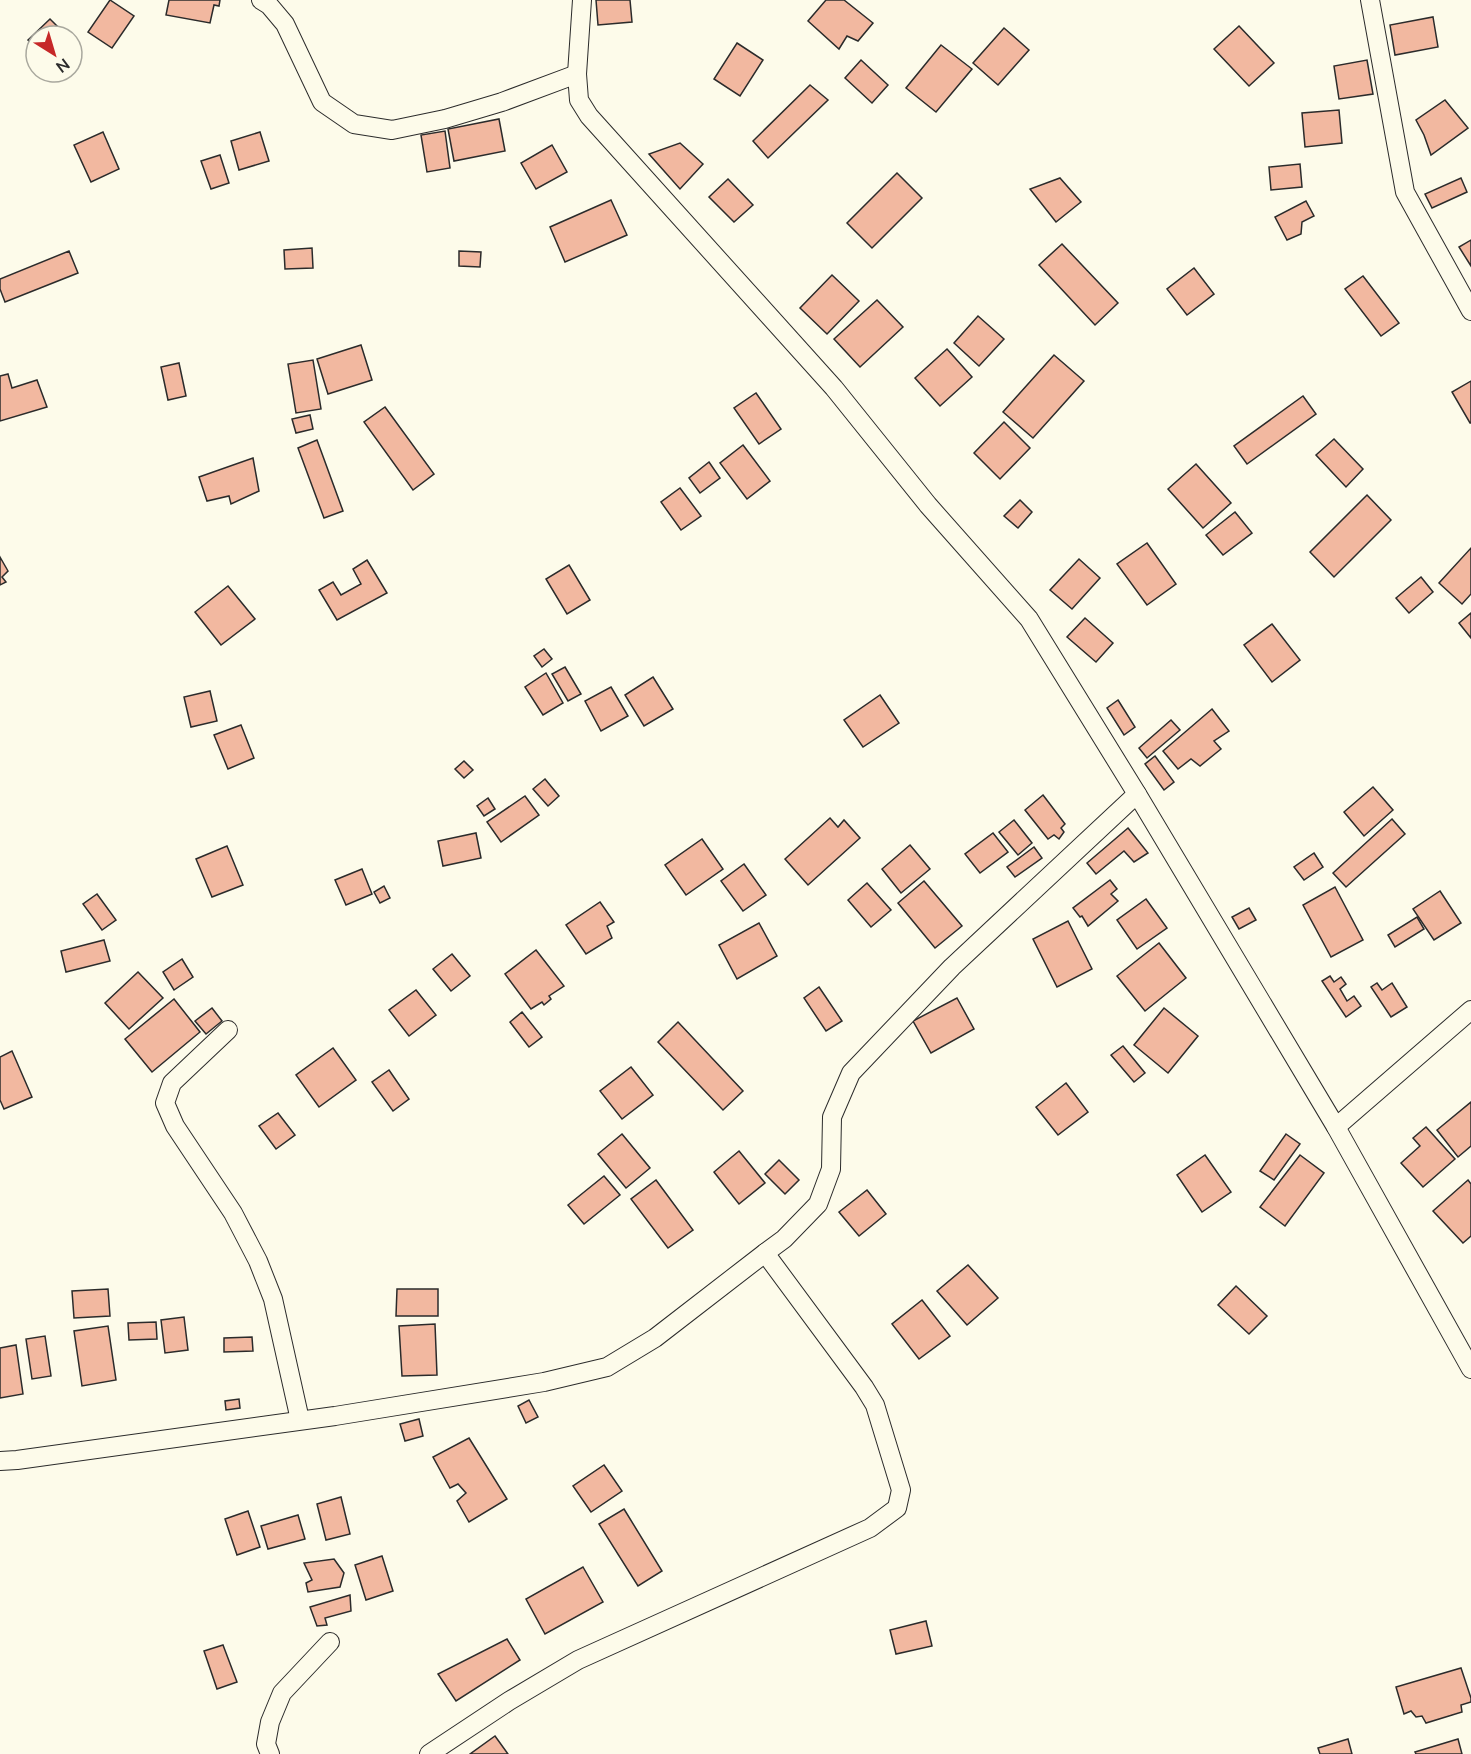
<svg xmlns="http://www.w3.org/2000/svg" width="1471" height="1754" font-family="'Nunito Sans',sans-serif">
<rect width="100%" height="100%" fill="#fdfbea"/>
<g fill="#f2b8a0" stroke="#2b2b2b" stroke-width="1.5">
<path d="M 110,0 L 134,16 L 112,48 L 88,32 Z"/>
<path d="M 169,0 L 220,0 L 219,6 L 214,5 L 210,23 L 166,15 Z"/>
<path d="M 596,0 L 630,0 L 632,22 L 598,25 Z"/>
<path d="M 826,0 L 844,0 L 873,23 L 858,41 L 847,36 L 839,49 L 808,21 Z"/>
<path d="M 1433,17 L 1438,47 L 1395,55 L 1390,25 Z"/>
<path d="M 50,19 L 67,36 L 36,36 L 36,49 L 28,40 Z"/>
<path d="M 1239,26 L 1274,63 L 1249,86 L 1214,49 Z"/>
<path d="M 1004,28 L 1029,50 L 998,85 L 973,63 Z"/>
<path d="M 737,43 L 763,60 L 740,96 L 714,79 Z"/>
<path d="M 941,45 L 972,69 L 936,112 L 906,88 Z"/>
<path d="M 861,60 L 888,85 L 872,103 L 845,78 Z"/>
<path d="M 1367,60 L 1373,94 L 1339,99 L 1334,66 Z"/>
<path d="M 810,85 L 828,100 L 768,158 L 753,141 Z"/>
<path d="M 1445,100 L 1468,128 L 1431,155 L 1424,135 L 1416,120 Z"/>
<path d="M 1339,110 L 1342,143 L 1305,147 L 1302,113 Z"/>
<path d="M 499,119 L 505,151 L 454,161 L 448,129 Z"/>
<path d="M 445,131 L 450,168 L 427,172 L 421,135 Z"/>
<path d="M 103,132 L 119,169 L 91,182 L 74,145 Z"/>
<path d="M 260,132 L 269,161 L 239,170 L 231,141 Z"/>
<path d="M 680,143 L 703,164 L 680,189 L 649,154 Z"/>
<path d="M 552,145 L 567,172 L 536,189 L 521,163 Z"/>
<path d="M 220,155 L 229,183 L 211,189 L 201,161 Z"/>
<path d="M 1300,164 L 1302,187 L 1271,190 L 1269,167 Z"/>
<path d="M 897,173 L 922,198 L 872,248 L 847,223 Z"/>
<path d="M 1060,178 L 1081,202 L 1056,222 L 1030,189 Z"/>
<path d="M 1461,178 L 1467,192 L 1432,208 L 1425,194 Z"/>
<path d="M 728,179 L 753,205 L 734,222 L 709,197 Z"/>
<path d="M 611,200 L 627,235 L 565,262 L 550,227 Z"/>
<path d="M 1306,201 L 1314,216 L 1302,222 L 1301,234 L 1287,240 L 1275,217 Z"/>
<path d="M 1471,240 L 1471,266 L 1459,247 Z"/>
<path d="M 1062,244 L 1118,303 L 1095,325 L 1039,265 Z"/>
<path d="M 312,248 L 313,268 L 285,269 L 284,250 Z"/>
<path d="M 69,251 L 78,273 L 5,302 L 0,289 L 0,279 Z"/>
<path d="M 459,251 L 481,252 L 480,267 L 459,266 Z"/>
<path d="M 1194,268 L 1214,294 L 1187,315 L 1167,289 Z"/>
<path d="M 832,275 L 859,301 L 827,334 L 800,308 Z"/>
<path d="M 1363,276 L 1399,323 L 1381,336 L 1345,289 Z"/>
<path d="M 877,300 L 903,327 L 860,367 L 834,339 Z"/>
<path d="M 978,316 L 1004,339 L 979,366 L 954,343 Z"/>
<path d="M 361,345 L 372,380 L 328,394 L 317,359 Z"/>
<path d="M 947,349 L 972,377 L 940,406 L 915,378 Z"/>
<path d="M 1054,355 L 1084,381 L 1033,438 L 1003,412 Z"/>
<path d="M 313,360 L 321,409 L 296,413 L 288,364 Z"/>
<path d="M 179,363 L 186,396 L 168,400 L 161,367 Z"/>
<path d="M 8,374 L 12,388 L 37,380 L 47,407 L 0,421 L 0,376 Z"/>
<path d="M 1471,381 L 1471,423 L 1470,423 L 1452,392 Z"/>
<path d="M 756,393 L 781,429 L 759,444 L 734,408 Z"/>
<path d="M 1303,396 L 1316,414 L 1247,464 L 1234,446 Z"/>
<path d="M 385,407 L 434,474 L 413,490 L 364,422 Z"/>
<path d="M 310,415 L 313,429 L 296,433 L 292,419 Z"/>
<path d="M 1004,422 L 1030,448 L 1000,479 L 974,453 Z"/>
<path d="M 1334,439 L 1363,469 L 1346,487 L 1316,455 Z"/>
<path d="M 317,440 L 343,511 L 324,518 L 298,448 Z"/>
<path d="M 743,445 L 770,481 L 747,499 L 720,463 Z"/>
<path d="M 253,458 L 259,491 L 231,504 L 229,496 L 207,501 L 199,477 Z"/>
<path d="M 709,462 L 720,478 L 700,493 L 689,478 Z"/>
<path d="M 1196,464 L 1231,503 L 1203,528 L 1168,489 Z"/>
<path d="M 680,488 L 701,516 L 681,530 L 661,502 Z"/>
<path d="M 1367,495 L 1391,520 L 1334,577 L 1310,552 Z"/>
<path d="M 1020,500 L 1032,512 L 1018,528 L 1004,516 Z"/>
<path d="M 1235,512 L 1252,533 L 1223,555 L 1206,535 Z"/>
<path d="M 1147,543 L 1176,584 L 1147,605 L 1117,564 Z"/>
<path d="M 1471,548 L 1471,594 L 1462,604 L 1439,583 Z"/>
<path d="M 0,557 L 8,571 L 2,577 L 6,582 L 0,585 Z"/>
<path d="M 1079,559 L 1100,578 L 1072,609 L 1050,590 Z"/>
<path d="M 367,560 L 387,593 L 337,620 L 319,590 L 333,582 L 341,595 L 361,584 L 353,569 Z"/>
<path d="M 569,565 L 590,600 L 567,614 L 546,579 Z"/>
<path d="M 1421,577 L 1433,592 L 1409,613 L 1396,598 Z"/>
<path d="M 228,586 L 255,619 L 221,645 L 195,612 Z"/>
<path d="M 1471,613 L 1471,638 L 1459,623 Z"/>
<path d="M 1085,618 L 1113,643 L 1096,662 L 1067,637 Z"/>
<path d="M 1272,624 L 1300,660 L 1272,682 L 1244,645 Z"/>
<path d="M 544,649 L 552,659 L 542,667 L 534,656 Z"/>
<path d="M 565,667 L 581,694 L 568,701 L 552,674 Z"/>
<path d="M 546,673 L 563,703 L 543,715 L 525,687 Z"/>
<path d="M 653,677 L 673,709 L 644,726 L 625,695 Z"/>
<path d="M 611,687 L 628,716 L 601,731 L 585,701 Z"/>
<path d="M 210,691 L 217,721 L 191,727 L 184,697 Z"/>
<path d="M 880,695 L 899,723 L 863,747 L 844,720 Z"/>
<path d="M 1118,700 L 1135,727 L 1124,735 L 1107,708 Z"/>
<path d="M 1212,709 L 1229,731 L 1214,741 L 1221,749 L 1200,766 L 1191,759 L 1178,769 L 1163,751 Z"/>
<path d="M 1171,720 L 1180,730 L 1147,758 L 1139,748 Z"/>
<path d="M 241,725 L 254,758 L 228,769 L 214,735 Z"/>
<path d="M 1155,756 L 1174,782 L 1164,790 L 1145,764 Z"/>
<path d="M 464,761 L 473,770 L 464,778 L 455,769 Z"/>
<path d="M 545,779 L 559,796 L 548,806 L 533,789 Z"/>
<path d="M 1373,787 L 1393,810 L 1364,836 L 1344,812 Z"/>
<path d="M 1043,795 L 1065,824 L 1061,828 L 1064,832 L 1059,839 L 1054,835 L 1048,839 L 1025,810 Z"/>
<path d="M 525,796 L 539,815 L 501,842 L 487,822 Z"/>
<path d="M 488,798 L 495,809 L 484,816 L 477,806 Z"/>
<path d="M 830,818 L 838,827 L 844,820 L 860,838 L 808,885 L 785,859 Z"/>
<path d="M 1392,819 L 1405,834 L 1346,887 L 1333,873 Z"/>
<path d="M 1014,820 L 1032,843 L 1018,855 L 999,832 Z"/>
<path d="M 1128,828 L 1148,853 L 1134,862 L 1124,851 L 1096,874 L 1087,863 Z"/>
<path d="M 476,833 L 481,858 L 443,866 L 438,841 Z"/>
<path d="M 993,833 L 1008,852 L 980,873 L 965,854 Z"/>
<path d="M 702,839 L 723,869 L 686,895 L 665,865 Z"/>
<path d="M 910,845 L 930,869 L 901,893 L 882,869 Z"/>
<path d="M 227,846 L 243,885 L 212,897 L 196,859 Z"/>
<path d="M 1034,847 L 1042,858 L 1015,877 L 1007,867 Z"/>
<path d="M 1314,853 L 1323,867 L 1304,880 L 1294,867 Z"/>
<path d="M 744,864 L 766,895 L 743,911 L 721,881 Z"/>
<path d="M 362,869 L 372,894 L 346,905 L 335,880 Z"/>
<path d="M 1110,880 L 1117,889 L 1111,894 L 1118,901 L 1088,926 L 1082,916 L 1080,917 L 1073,908 Z"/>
<path d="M 924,881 L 962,926 L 935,948 L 898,903 Z"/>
<path d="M 867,883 L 891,910 L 871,927 L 848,900 Z"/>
<path d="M 384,886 L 390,898 L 380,903 L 374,892 Z"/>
<path d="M 1335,887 L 1363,940 L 1331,957 L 1303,905 Z"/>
<path d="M 1440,891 L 1461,923 L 1434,940 L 1413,909 Z"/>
<path d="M 97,894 L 116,920 L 102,930 L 83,904 Z"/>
<path d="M 1146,899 L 1167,928 L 1137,949 L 1117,920 Z"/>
<path d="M 600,902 L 614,922 L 607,926 L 612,938 L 586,954 L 566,925 Z"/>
<path d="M 1249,908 L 1256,920 L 1239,929 L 1232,917 Z"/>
<path d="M 1417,917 L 1424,929 L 1395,947 L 1388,935 Z"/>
<path d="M 1068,921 L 1092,969 L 1057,987 L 1033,939 Z"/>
<path d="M 759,923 L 777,956 L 737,979 L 719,945 Z"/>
<path d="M 104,940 L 110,961 L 66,972 L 61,951 Z"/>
<path d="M 1159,943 L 1186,978 L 1145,1011 L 1117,976 Z"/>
<path d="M 536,950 L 564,986 L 549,996 L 551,999 L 544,1005 L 542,1002 L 531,1009 L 505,974 Z"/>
<path d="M 452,954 L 470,976 L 451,991 L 433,969 Z"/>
<path d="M 182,959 L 193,977 L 174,990 L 163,972 Z"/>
<path d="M 138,972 L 163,998 L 129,1029 L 105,1003 Z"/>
<path d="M 1330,976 L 1334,982 L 1341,977 L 1346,984 L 1340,989 L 1347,1001 L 1354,996 L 1361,1006 L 1346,1017 L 1322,981 Z"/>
<path d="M 1377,983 L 1382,990 L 1392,983 L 1407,1007 L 1391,1017 L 1371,987 Z"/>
<path d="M 819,987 L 842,1021 L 826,1031 L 804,998 Z"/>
<path d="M 416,990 L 436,1015 L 409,1036 L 389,1010 Z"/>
<path d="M 957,998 L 974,1029 L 931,1053 L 913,1021 Z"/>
<path d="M 174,999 L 200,1032 L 152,1072 L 125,1039 Z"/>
<path d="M 212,1008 L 222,1021 L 206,1034 L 195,1021 Z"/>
<path d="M 1164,1008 L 1198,1036 L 1168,1073 L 1134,1045 Z"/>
<path d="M 522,1012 L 542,1037 L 529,1047 L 510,1022 Z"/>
<path d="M 678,1022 L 743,1091 L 723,1110 L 658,1042 Z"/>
<path d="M 1123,1046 L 1145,1073 L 1134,1082 L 1111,1055 Z"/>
<path d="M 333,1048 L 356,1080 L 319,1107 L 296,1075 Z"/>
<path d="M 12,1051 L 32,1097 L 4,1109 L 0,1100 L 0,1057 Z"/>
<path d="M 631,1067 L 653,1095 L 622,1119 L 600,1091 Z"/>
<path d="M 389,1070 L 409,1099 L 393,1111 L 372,1082 Z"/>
<path d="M 1066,1083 L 1088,1112 L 1058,1135 L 1036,1107 Z"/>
<path d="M 1471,1102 L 1471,1146 L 1458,1157 L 1437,1130 Z"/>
<path d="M 278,1113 L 295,1135 L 276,1149 L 259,1126 Z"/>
<path d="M 1426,1127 L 1455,1159 L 1423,1187 L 1401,1163 L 1420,1146 L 1413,1138 Z"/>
<path d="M 622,1134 L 650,1168 L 626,1188 L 598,1154 Z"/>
<path d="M 1286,1134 L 1300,1144 L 1274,1180 L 1260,1171 Z"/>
<path d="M 739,1151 L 765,1183 L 739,1204 L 714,1172 Z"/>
<path d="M 1205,1155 L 1231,1192 L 1202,1212 L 1177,1175 Z"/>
<path d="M 1300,1155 L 1324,1173 L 1285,1226 L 1260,1207 Z"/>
<path d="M 779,1160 L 799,1180 L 785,1194 L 765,1174 Z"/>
<path d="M 604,1176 L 620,1195 L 584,1224 L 568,1205 Z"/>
<path d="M 656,1180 L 693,1230 L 668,1248 L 631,1199 Z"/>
<path d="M 1468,1180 L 1471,1184 L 1471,1236 L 1463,1243 L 1433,1211 Z"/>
<path d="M 867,1190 L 886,1214 L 859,1236 L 839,1212 Z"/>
<path d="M 968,1265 L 998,1298 L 967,1325 L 937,1291 Z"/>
<path d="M 1236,1286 L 1267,1316 L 1249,1334 L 1218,1305 Z"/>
<path d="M 108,1289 L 110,1316 L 74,1318 L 72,1291 Z"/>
<path d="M 397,1289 L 438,1289 L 438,1316 L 396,1316 Z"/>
<path d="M 922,1300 L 950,1336 L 919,1359 L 892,1324 Z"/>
<path d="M 184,1317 L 188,1350 L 165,1353 L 161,1320 Z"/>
<path d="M 156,1322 L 157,1339 L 129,1340 L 128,1323 Z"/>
<path d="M 435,1324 L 437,1375 L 402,1376 L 399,1326 Z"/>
<path d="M 108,1326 L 116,1380 L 82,1386 L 74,1331 Z"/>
<path d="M 45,1336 L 51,1376 L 32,1379 L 26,1339 Z"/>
<path d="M 252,1337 L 253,1351 L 224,1352 L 224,1338 Z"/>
<path d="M 16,1345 L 23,1394 L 0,1398 L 0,1348 Z"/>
<path d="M 239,1399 L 240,1408 L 226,1410 L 225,1401 Z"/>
<path d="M 529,1400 L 538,1417 L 526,1423 L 518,1406 Z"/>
<path d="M 419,1419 L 423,1436 L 405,1441 L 400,1424 Z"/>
<path d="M 469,1438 L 507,1499 L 469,1522 L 457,1501 L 466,1493 L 458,1484 L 450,1488 L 433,1457 Z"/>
<path d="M 604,1465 L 622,1491 L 591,1512 L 573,1486 Z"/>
<path d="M 341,1497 L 350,1534 L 326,1540 L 317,1504 Z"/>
<path d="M 624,1509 L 662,1571 L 638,1586 L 599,1524 Z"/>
<path d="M 248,1511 L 260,1547 L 237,1555 L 225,1519 Z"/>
<path d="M 298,1515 L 305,1539 L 268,1549 L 261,1526 Z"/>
<path d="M 382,1556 L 393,1591 L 366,1600 L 355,1565 Z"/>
<path d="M 334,1559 L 344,1573 L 340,1587 L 308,1592 L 306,1583 L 312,1580 L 304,1563 Z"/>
<path d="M 583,1567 L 603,1602 L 545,1634 L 526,1599 Z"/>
<path d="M 350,1595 L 351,1611 L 325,1618 L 327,1625 L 317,1626 L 310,1607 Z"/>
<path d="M 926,1621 L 932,1646 L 896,1654 L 890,1630 Z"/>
<path d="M 507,1639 L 520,1660 L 456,1701 L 438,1674 Z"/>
<path d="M 223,1645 L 237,1682 L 217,1689 L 204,1651 Z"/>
<path d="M 1461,1668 L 1471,1698 L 1471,1702 L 1461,1705 L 1462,1712 L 1426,1723 L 1422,1716 L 1416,1717 L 1411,1711 L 1404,1714 L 1396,1687 Z"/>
<path d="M 495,1736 L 508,1754 L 470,1754 Z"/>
<path d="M 1348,1739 L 1352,1754 L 1320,1754 L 1318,1748 Z"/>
<path d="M 1458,1739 L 1462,1754 L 1416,1754 L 1415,1752 Z"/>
</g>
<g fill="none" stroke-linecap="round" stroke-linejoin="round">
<defs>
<g id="street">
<path d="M 261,0 L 269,5 L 285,24 L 322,102 L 354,124 L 392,130 L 445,119 L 502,102 L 577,74"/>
<path d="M 582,0 L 577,74 L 579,100 L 589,116 L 834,388 L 928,505 L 1029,619 L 1137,794 L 1336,1127 L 1471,1369"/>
<path d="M 1370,0 L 1405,192 L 1471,311"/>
<path d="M 228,1030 L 172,1083 L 165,1103 L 175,1126 L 233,1213 L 258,1261 L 273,1299 L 300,1420"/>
<path d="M 1336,1127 L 1471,1010"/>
<path d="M 0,1461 L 17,1460 L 335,1416 L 544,1382 L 607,1367 L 655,1338 L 765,1253 L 784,1239 L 818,1204 L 831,1169 L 832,1117 L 851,1073 L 952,967 L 1137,794"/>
<path d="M 270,1754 L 266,1744 L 270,1722 L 282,1693 L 330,1642"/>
<path d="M 429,1754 L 509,1701 L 578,1660 L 870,1528 L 897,1508 L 901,1490 L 875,1405 L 864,1387 L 765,1253"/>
</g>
</defs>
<use href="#street" stroke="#2b2b2b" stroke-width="20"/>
<use href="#street" stroke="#fdfbea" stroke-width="18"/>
</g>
<g transform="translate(54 54) rotate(143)"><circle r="28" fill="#fdfbea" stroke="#a9a89e" stroke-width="1.5"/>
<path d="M0-4.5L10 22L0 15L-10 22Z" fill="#c62828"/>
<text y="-9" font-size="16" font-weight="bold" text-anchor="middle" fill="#2b2b2b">N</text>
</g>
</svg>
